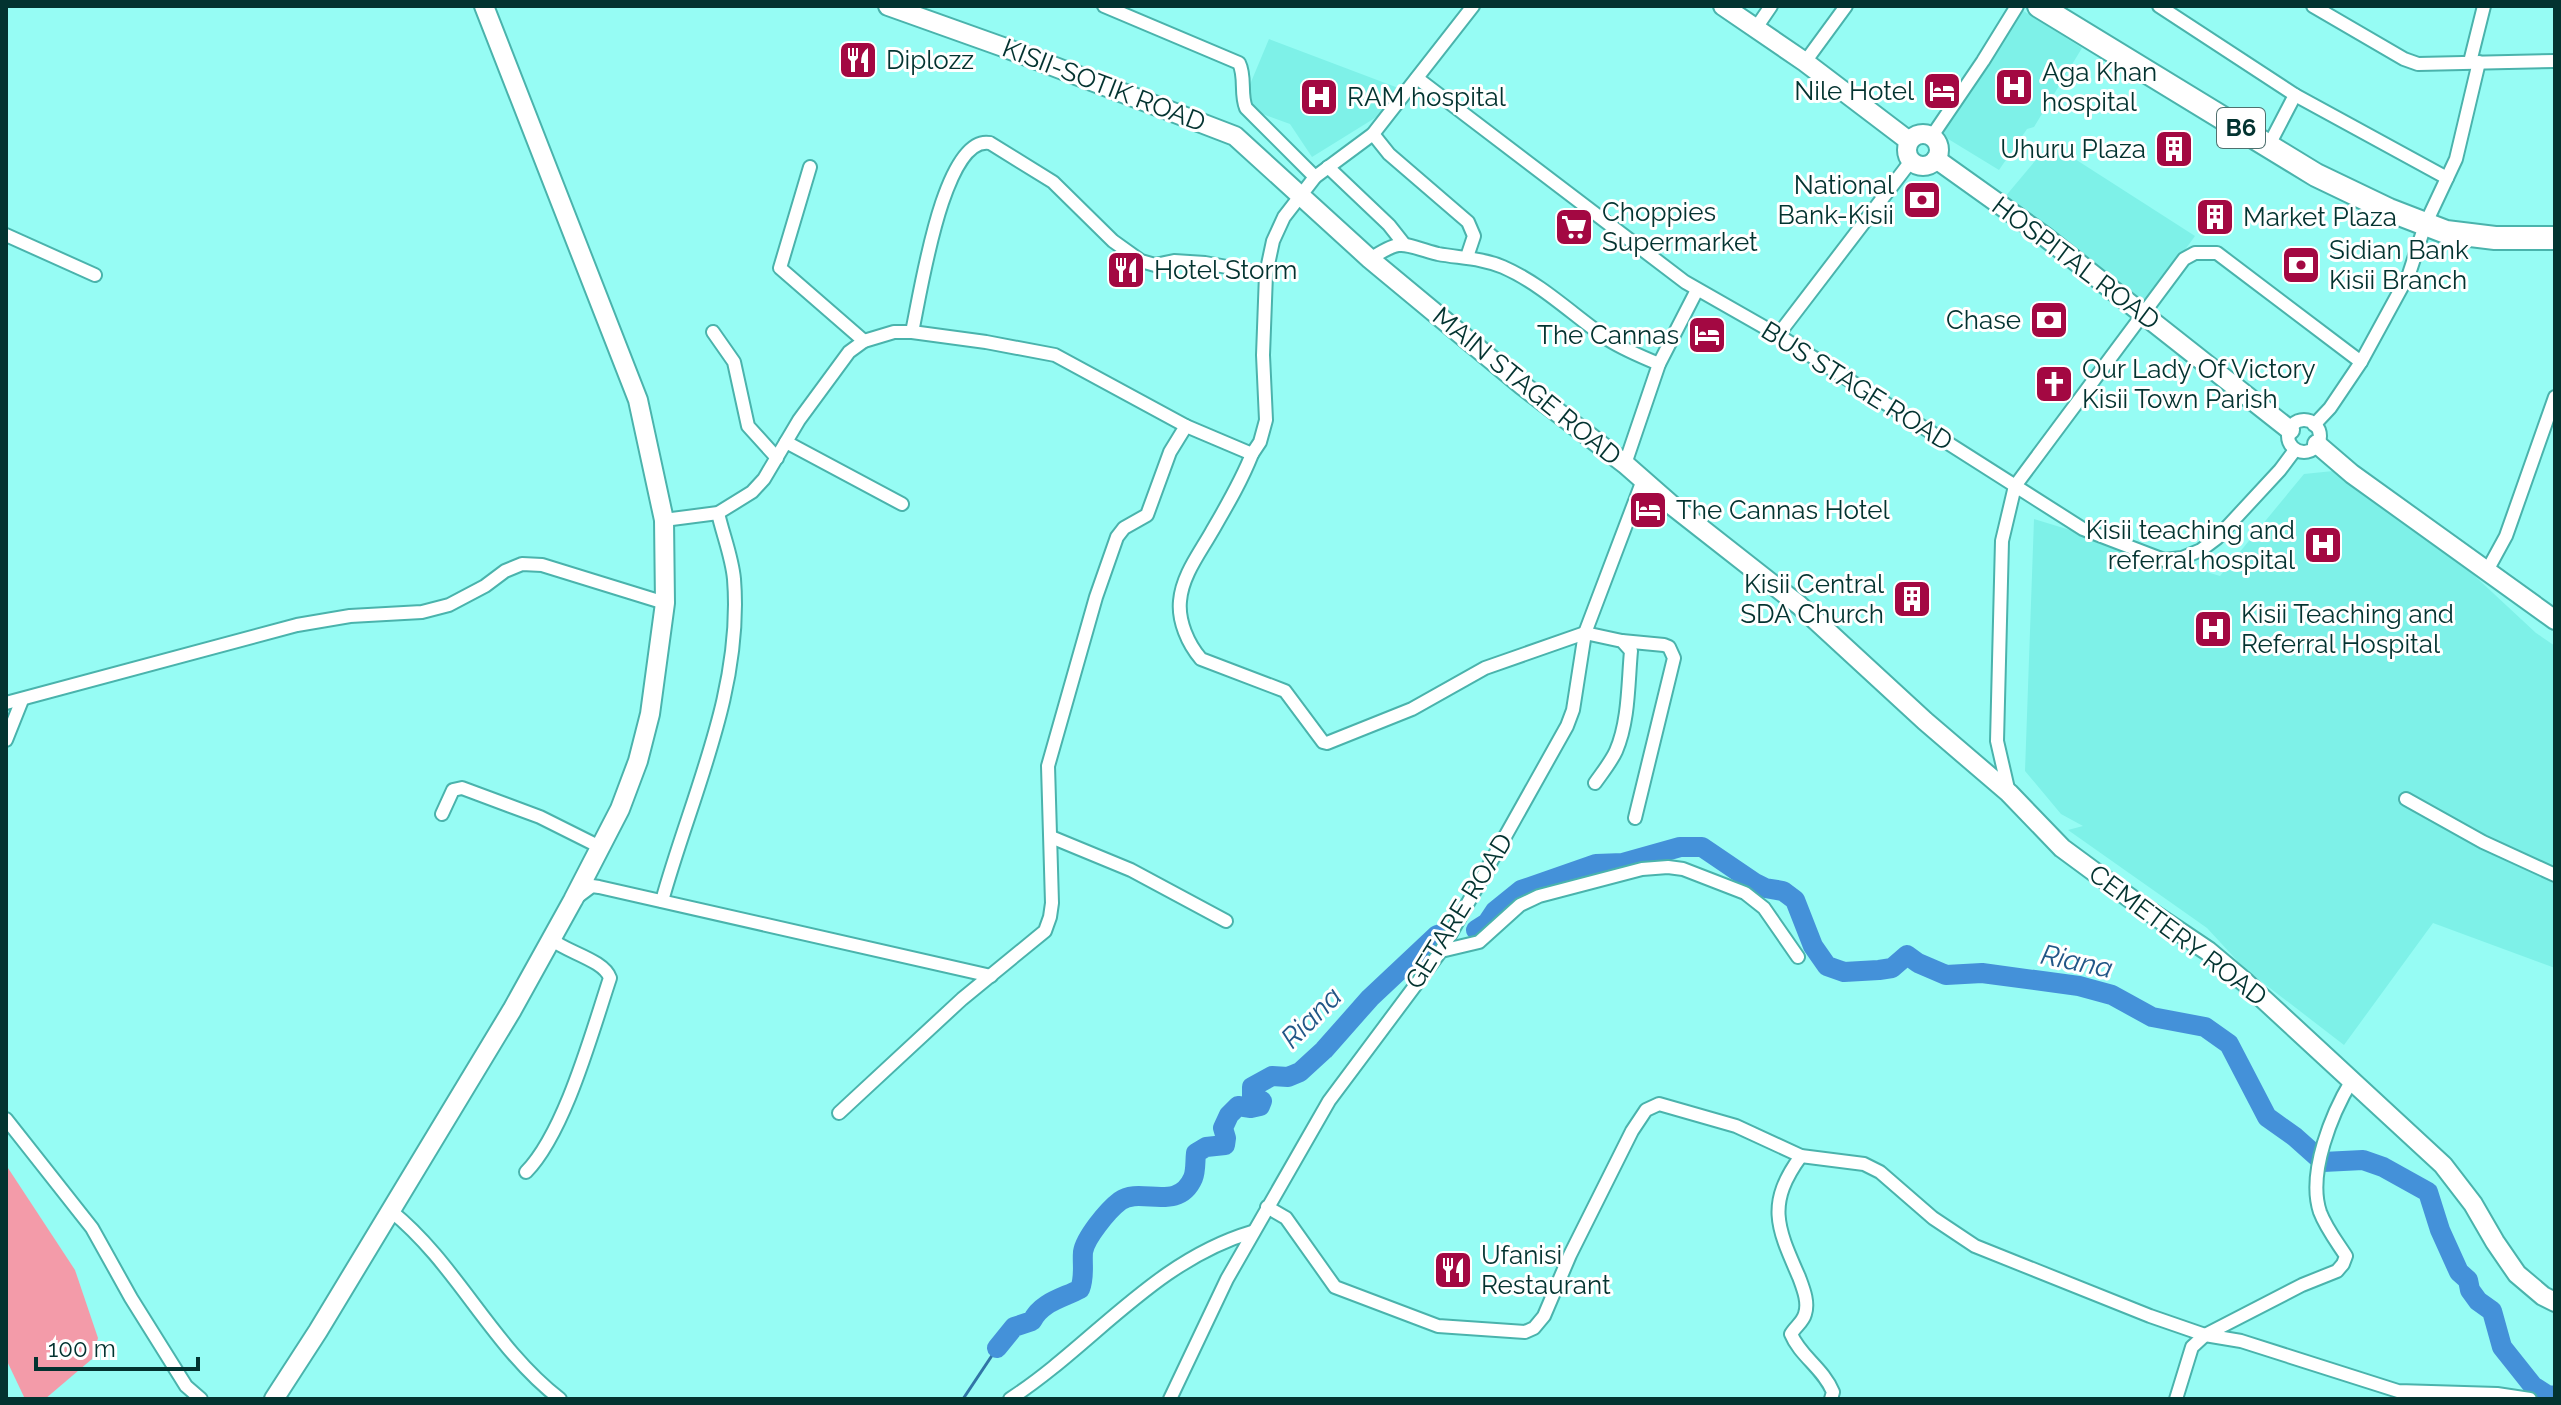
<svg xmlns="http://www.w3.org/2000/svg" width="2561" height="1405" font-family="Raleway,sans-serif">
<rect width="100%" height="100%" fill="#96fcf4"/>
<g fill="#7ef1e8">
<path d="M 2022,10 L 2082,48 L 2034,127 L 2027,129 L 1999,170 L 1940,134 Z"/>
<path d="M 1269,39 L 1401,89 L 1383,113 L 1312,157 L 1290,124 L 1241,106 Z"/>
<path d="M 2050,143 L 2195,236 L 2143,308 L 1999,204 Z"/>
<path d="M 2343,470 L 2449,552 L 2536,633 L 2555,646 L 2555,968 L 2433,923 L 2344,1045 L 2244,968 L 2207,928 L 2068,830 L 2083,826 L 2061,814 L 2025,771 L 2034,519 L 2220,576 L 2304,474 Z"/>
</g>
<path fill="#f39ba9" d="M 6,1165 L 75,1270 L 98,1338 L 92,1359 L 45,1399 L 25,1399 L 6,1359 Z"/>
<g fill="none" stroke-linecap="round" stroke-linejoin="round">
<path stroke="#3075a6" stroke-width="3" d="M 963,1399 L 997,1348"/>
<g stroke="#4491d9" stroke-width="20">
<path d="M 1476,930 L 1487,923 L 1495,911 L 1521,890 L 1596,864 L 1623,863 L 1680,847 L 1702,847 L 1755,883 L 1765,888 L 1783,891 L 1795,900 L 1813,946 L 1827,966 L 1844,972 L 1879,970 L 1892,968 L 1907,955 L 1918,963 L 1946,975 L 1982,973 L 2079,986 L 2112,995 L 2152,1017 L 2205,1027 L 2229,1044 L 2267,1117 L 2295,1137 L 2323,1162 L 2363,1160 L 2383,1167 L 2428,1192 L 2440,1230 L 2459,1272 L 2468,1280 L 2470,1290 L 2478,1301 L 2492,1311 L 2502,1347 L 2533,1386 L 2547,1395 L 2555,1396"/>
<path d="M 997,1348 L 1014,1327 L 1032,1321 C 1041,1302 1063,1298 1080,1289 C 1085,1276 1082,1265 1083,1252 C 1085,1238 1108,1210 1120,1201 C 1140,1186 1178,1213 1193,1178 C 1196,1171 1195,1161 1196,1153 L 1206,1147 L 1225,1145 L 1226,1138 L 1223,1128 L 1229,1115 L 1238,1106 L 1251,1108 L 1260,1106 L 1262,1101 L 1252,1096 L 1252,1087 L 1272,1076 L 1288,1077 L 1300,1072 L 1324,1050 L 1370,998 L 1437,935 L 1444,933"/>
</g>
<defs>
<g id="street">
<path d="M 1104,6 L 1239,63 C 1246,77 1240,94 1246,108 L 1315,177"/>
<path d="M 2159,6 L 2295,95 L 2269,145"/>
<path d="M 2313,6 L 2404,59 L 2418,64 L 2555,61"/>
<path d="M 1756,28 L 1771,6"/>
<path d="M 1805,62 L 1846,6"/>
<path d="M 2470,62 L 2484,6"/>
<path d="M 1417,78 L 1685,282 L 1778,335 L 2083,529 L 2164,560 L 2182,558 L 2201,550 L 2217,538 L 2280,470 L 2295,450"/>
<path d="M 2295,95 L 2447,178"/>
<path d="M 1373,134 L 1389,154 L 1468,222 L 1474,236 L 1467,257"/>
<path d="M 1932,136 L 1983,61 L 2017,6"/>
<path d="M 810,167 L 780,268 L 864,341"/>
<path d="M 1328,167 L 1389,225 L 1404,244"/>
<path d="M 6,235 L 95,275"/>
<path d="M 1370,259 C 1404,237 1402,245 1438,254 C 1460,258 1482,258 1503,267 C 1542,284 1574,316 1609,340 C 1625,350 1642,357 1659,364"/>
<path d="M 713,332 L 734,362 L 748,426 L 777,458"/>
<path d="M 912,332 C 920,297 943,134 990,143 L 1053,182 L 1113,241 L 1141,261 L 1155,265 L 1174,261 L 1205,263 L 1266,274"/>
<path d="M 1778,335 L 1911,161"/>
<circle cx="2304" cy="436" r="16"/>
<path d="M 2314,425 L 2330,408 L 2361,362 L 2409,274 L 2425,225 L 2456,159 L 2479,62"/>
<path d="M 786,442 L 902,504"/>
<path d="M 1252,454 C 1241,482 1226,507 1211,533 C 1199,554 1182,576 1180,601 C 1178,621 1188,644 1201,659 L 1285,691 L 1323,742 L 1327,743 L 1412,709 L 1485,668 L 1585,633 L 1622,641 L 1631,651 C 1628,683 1629,721 1616,751 C 1611,762 1602,773 1595,783"/>
<path d="M 1625,464 L 1659,364 L 1697,290"/>
<path d="M 664,520 L 718,513 L 752,492 L 764,479 L 799,420 L 849,352 L 864,341 L 894,332 L 912,332 L 986,342 L 1055,355 L 1186,426 L 1252,454 L 1260,442 L 1266,420 L 1263,355 L 1266,274 L 1273,241 L 1284,217 L 1315,177 L 1373,134 L 1473,6"/>
<path d="M 2488,569 L 2506,536 L 2555,397"/>
<path d="M 1622,641 L 1664,645 L 1669,647 L 1674,658 L 1635,818"/>
<path d="M 6,703 L 297,625 L 350,616 L 422,612 L 449,605 L 485,586 L 505,571 L 522,564 L 542,565 L 665,603"/>
<path d="M 6,740 L 22,700"/>
<path d="M 2009,793 L 1997,741 L 2002,541 L 2015,486 L 2184,259 L 2195,253 L 2217,253 L 2361,362"/>
<path d="M 2406,799 L 2483,842 L 2555,875"/>
<path d="M 442,814 L 453,790 L 462,788 L 540,817 L 600,847"/>
<path d="M 1051,837 L 1131,870 L 1226,921"/>
<path d="M 576,898 L 592,886 L 599,887 L 991,976"/>
<path d="M 662,901 C 691,796 743,691 734,579 C 732,557 723,535 718,513"/>
<path d="M 1441,951 L 1479,942 L 1520,905 L 1539,896 L 1642,869 L 1668,867 L 1683,869 L 1745,893 L 1764,908 L 1798,957"/>
<path d="M 839,1113 L 962,999 L 1045,931 L 1050,917 L 1052,903 L 1048,766 L 1096,597 L 1117,537 L 1124,528 L 1147,515 L 1170,452 L 1186,426"/>
<path d="M 6,1119 L 92,1228 L 131,1298 L 186,1386 L 201,1399"/>
<path d="M 1801,1156 C 1766,1204 1777,1227 1799,1277 C 1803,1288 1809,1302 1805,1314 C 1803,1322 1795,1327 1791,1334 C 1800,1356 1823,1368 1833,1392 L 1831,1399"/>
<path d="M 526,1172 C 565,1132 592,1032 610,978 C 604,960 566,952 551,939"/>
<path d="M 1267,1207 L 1286,1218 L 1335,1287 L 1438,1326 L 1525,1332 L 1534,1328 L 1544,1316 L 1570,1255 L 1632,1131 L 1646,1110 L 1659,1104 L 1736,1126 L 1801,1156 L 1864,1164 L 1880,1172 L 1933,1218 L 1975,1246 L 2150,1316 L 2205,1335 L 2241,1341 L 2398,1391 L 2497,1394 L 2530,1399"/>
<path d="M 391,1211 C 457,1264 492,1347 560,1399"/>
<path d="M 1010,1399 C 1093,1345 1154,1261 1252,1232"/>
<path d="M 1170,1399 L 1227,1279 L 1329,1101 L 1441,951 L 1567,726 L 1573,710 L 1585,633 L 1643,480"/>
<path d="M 2176,1399 L 2192,1347 L 2205,1335 L 2302,1285 L 2337,1271 L 2343,1264 L 2346,1256 C 2337,1242 2326,1228 2320,1212 C 2307,1173 2332,1113 2352,1080"/>
</g>
<g id="secondary">
<path d="M 888,6 L 1003,47 L 1235,136 L 1370,259 L 1522,385 L 1625,464 L 1674,507 L 1799,605 L 1925,721 L 2009,793 L 2062,848 L 2138,904 L 2208,951 L 2246,983 L 2443,1165 L 2473,1204 L 2495,1242 L 2517,1274 L 2543,1296 L 2555,1302"/>
<path d="M 1723,6 L 1805,62 L 1909,141"/>
<circle cx="1923" cy="150" r="16"/>
<path d="M 1936,159 L 2044,236 L 2290,430"/>
<path d="M 2317,444 L 2352,474 L 2555,620"/>
<path d="M 274,1399 L 318,1331 L 512,1010 L 573,900 L 620,809 L 638,761 L 650,714 L 665,603 L 664,520 L 638,400 L 484,6"/>
</g>
<path id="highway" d="M 2039,6 L 2316,175 L 2389,210 L 2446,232 L 2495,238 L 2555,238"/>
</defs>
<use href="#street" stroke="#4ab3ac" stroke-width="16"/>
<use href="#secondary" stroke="#4ab3ac" stroke-width="22"/>
<use href="#highway" stroke="#4ab3ac" stroke-width="26"/>
<use href="#street" stroke="#fff" stroke-width="12"/>
<use href="#secondary" stroke="#fff" stroke-width="18"/>
<use href="#highway" stroke="#fff" stroke-width="22"/>
</g>
<defs>
<symbol id="restaurant-square" viewBox="-11 -11 22 22"><rect x="-9" y="-9" width="18" height="18" rx="4" fill="#a30842" stroke="#fff"/><path d="M-5-6h1v4h1v-4h1v4h1v-4h1v5L-1.5 .5V6h-2V.5L-5-1ZM5-6V6H3V1.5H1.5Q1.5-4 5-6Z" fill="#fff"/></symbol>
<symbol id="hospital-square" viewBox="-11 -11 22 22"><rect x="-9" y="-9" width="18" height="18" rx="4" fill="#a30842" stroke="#fff"/><path d="M-5-5h3v3.5h4V-5h3V5h-3V1.5h-4V5h-3Z" fill="#fff"/></symbol>
<symbol id="hotel-square" viewBox="-11 -11 22 22"><rect x="-9" y="-9" width="18" height="18" rx="4" fill="#a30842" stroke="#fff"/><path d="M-6-4.5h1.5V1H6V5H4.5V3h-9V5H-6ZM-4 0a1.8 1.8 0 1 1 3.6 0ZM.5 0V-2.5h3Q6-2.5 6 0Z" fill="#fff"/></symbol>
<symbol id="building-square" viewBox="-11 -11 22 22"><rect x="-9" y="-9" width="18" height="18" rx="4" fill="#a30842" stroke="#fff"/><path d="M-4-6H4V6H1V3H-1V6H-4ZM-2.5-4.3h1.7v1.8h-1.7ZM.8-4.3h1.7v1.8H.8ZM-2.5-1h1.7V.8h-1.7ZM.8-1h1.7V.8H.8Z" fill="#fff"/></symbol>
<symbol id="bank-square" viewBox="-11 -11 22 22"><rect x="-9" y="-9" width="18" height="18" rx="4" fill="#a30842" stroke="#fff"/><path d="M-6-4H6V4H-6ZM0-2.3a2.3 2.3 0 1 0 0 4.6a2.3 2.3 0 1 0 0-4.6Z" fill="#fff"/></symbol>
<symbol id="supermarket-square" viewBox="-11 -11 22 22"><rect x="-9" y="-9" width="18" height="18" rx="4" fill="#a30842" stroke="#fff"/><path d="M-6-5.5h2.5l.6 2H6L4.5 2H-2.5L-4.4-4H-6ZM-1.5 3.2a1.3 1.3 0 1 0 .1 0ZM3 3.2a1.3 1.3 0 1 0 .1 0Z" fill="#fff"/></symbol>
<symbol id="church-square" viewBox="-11 -11 22 22"><rect x="-9" y="-9" width="18" height="18" rx="4" fill="#a30842" stroke="#fff"/><path d="M-1.2-6h2.4v3.5h3.3v2.4h-3.3V6h-2.4V-.1h-3.3v-2.4h3.3Z" fill="#fff"/></symbol>
</defs>
<g fill-rule="evenodd">
<use href="#restaurant-square" x="836" y="38" width="44" height="44"/>
<use href="#hospital-square" x="1992" y="65" width="44" height="44"/>
<use href="#hotel-square" x="1920" y="69" width="44" height="44"/>
<use href="#hospital-square" x="1297" y="75" width="44" height="44"/>
<use href="#building-square" x="2152" y="127" width="44" height="44"/>
<use href="#bank-square" x="1900" y="178" width="44" height="44"/>
<use href="#building-square" x="2193" y="195" width="44" height="44"/>
<use href="#supermarket-square" x="1552" y="205" width="44" height="44"/>
<use href="#bank-square" x="2279" y="243" width="44" height="44"/>
<use href="#restaurant-square" x="1104" y="248" width="44" height="44"/>
<use href="#bank-square" x="2027" y="298" width="44" height="44"/>
<use href="#hotel-square" x="1685" y="313" width="44" height="44"/>
<use href="#church-square" x="2032" y="362" width="44" height="44"/>
<use href="#hotel-square" x="1626" y="488" width="44" height="44"/>
<use href="#hospital-square" x="2301" y="523" width="44" height="44"/>
<use href="#building-square" x="1890" y="577" width="44" height="44"/>
<use href="#hospital-square" x="2191" y="607" width="44" height="44"/>
<use href="#restaurant-square" x="1431" y="1248" width="44" height="44"/>
</g>
<g text-anchor="middle" stroke-width="6" stroke-linejoin="round" paint-order="stroke">
<rect fill="#fff" stroke="#4f706e" stroke-width="2" x="2217" y="108" width="48" height="40" rx="6"/>
<g font-size="24" font-weight="bold" fill="#033330">
<text x="2241" y="136">B6</text>
</g>
<g font-size="26" fill="#033330" stroke="#fff" text-anchor="start">
<text x="886" y="69">Diplozz</text>
<text x="2042" y="81">Aga Khan<tspan x="2042" dy="30">hospital</tspan></text>
<text x="1914" y="100" text-anchor="end">Nile Hotel</text>
<text x="1347" y="106">RAM hospital</text>
<text x="2146" y="158" text-anchor="end">Uhuru Plaza</text>
<text x="1894" y="194" text-anchor="end">National<tspan x="1894" dy="30">Bank-Kisii</tspan></text>
<text x="1602" y="221">Choppies<tspan x="1602" dy="30">Supermarket</tspan></text>
<text x="2243" y="226">Market Plaza</text>
<text x="2329" y="259">Sidian Bank<tspan x="2329" dy="30">Kisii Branch</tspan></text>
<text x="1154" y="279">Hotel Storm</text>
<text x="2021" y="329" text-anchor="end">Chase</text>
<text x="1679" y="344" text-anchor="end">The Cannas</text>
<text x="2082" y="378">Our Lady Of Victory<tspan x="2082" dy="30">Kisii Town Parish</tspan></text>
<text x="1676" y="519">The Cannas Hotel</text>
<text x="2295" y="539" text-anchor="end">Kisii teaching and<tspan x="2295" dy="30">referral hospital</tspan></text>
<text x="1884" y="593" text-anchor="end">Kisii Central<tspan x="1884" dy="30">SDA Church</tspan></text>
<text x="2241" y="623">Kisii Teaching and<tspan x="2241" dy="30">Referral Hospital</tspan></text>
<text x="1481" y="1264">Ufanisi<tspan x="1481" dy="30">Restaurant</tspan></text>
</g>
<g font-size="26" fill="#033330" stroke="#fff">
<text transform="translate(1104 85) rotate(21)" y="9">KISII-SOTIK ROAD</text>
<text transform="translate(2076 263) rotate(37)" y="9">HOSPITAL ROAD</text>
<text transform="translate(1527 386) rotate(39)" y="9">MAIN STAGE ROAD</text>
<text transform="translate(1857 386) rotate(32)" y="9">BUS STAGE ROAD</text>
<text transform="translate(1459 911) rotate(-58)" y="9">GETARE ROAD</text>
<text transform="translate(2178 935) rotate(37)" y="9">CEMETERY ROAD</text>
</g>
<g font-size="28" font-style="italic" fill="#225787" stroke="#fff">
<text transform="translate(2077 961) rotate(12)" y="10">Riana</text>
<text transform="translate(1311 1017) rotate(-45)" y="10">Riana</text>
</g>
</g>
<rect width="2561" height="1405" fill="none" stroke="#033330" stroke-width="16"/>
<path d="M36 1357v12h162v-12" fill="none" stroke="#033330" stroke-width="4"/>
<text x="48" y="1357" font-size="24" fill="#033330" stroke="#ffffff" stroke-width="6" paint-order="stroke">100 m</text>
</svg>
